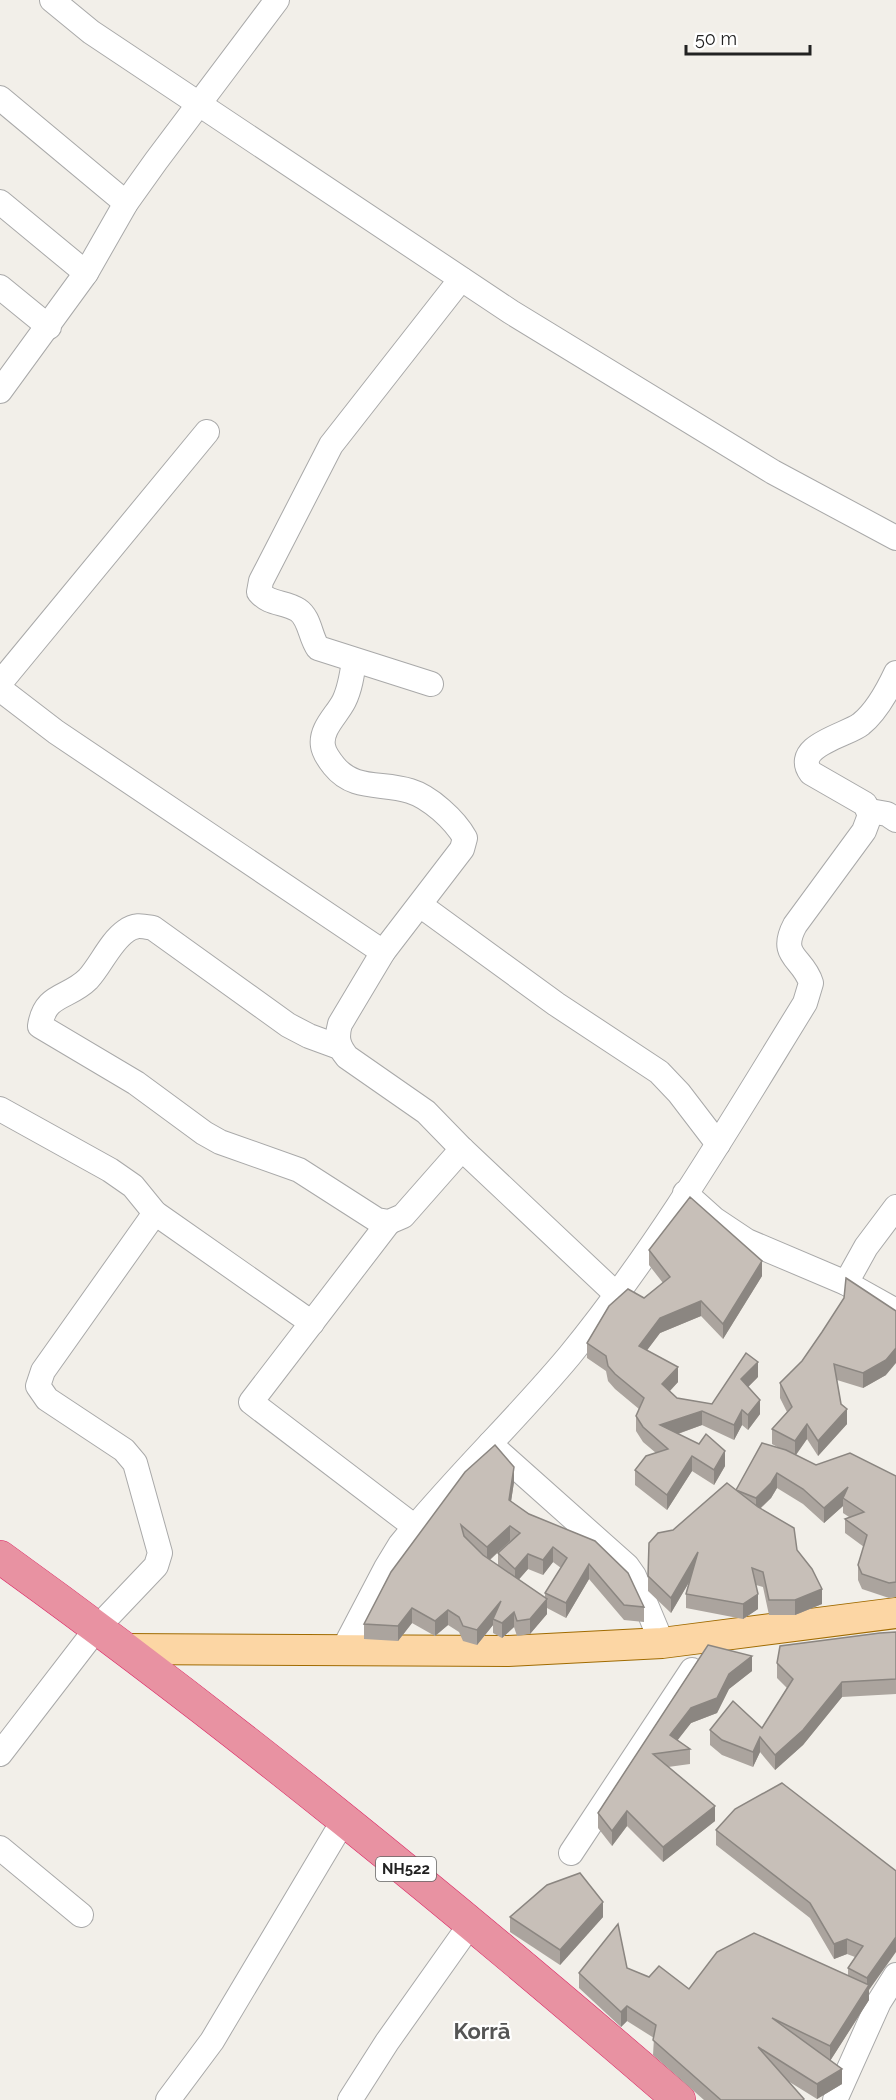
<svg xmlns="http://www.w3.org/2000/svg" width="896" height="2100" font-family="Raleway,sans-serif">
<rect width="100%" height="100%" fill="#f2efe9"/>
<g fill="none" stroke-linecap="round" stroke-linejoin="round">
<defs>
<g id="minor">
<path d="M 52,0 L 91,32 L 511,312 L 773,472 L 896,538"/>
<path d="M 0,98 L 126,203"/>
<path d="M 0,202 L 86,273"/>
<path d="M 0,287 L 49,327"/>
<path d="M 0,391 L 86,273 L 126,203 L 156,161 L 277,0"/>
<path d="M 354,661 C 352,675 350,689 344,701 C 337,715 320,729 323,746 C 324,753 330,761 334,766 C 354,791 382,782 410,791 C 430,797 455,820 465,838 L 462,849 L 383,952 L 340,1024 C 336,1038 338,1046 347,1057 L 426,1112 L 462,1149 L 616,1294"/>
<path d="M 0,683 L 207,432"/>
<path d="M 431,684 L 318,648 C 310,637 310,618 298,610 C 284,601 270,605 259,592 L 261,581 L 331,445 L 461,279"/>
<path d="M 0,689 L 56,732 L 383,952"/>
<path d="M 870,811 L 887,814 L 896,820"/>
<path d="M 420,905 L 556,1004 L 659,1072 L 679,1093 L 718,1144"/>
<path d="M 339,1047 L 309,1036 L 288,1025 L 153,928 C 142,926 135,924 126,931 C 110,942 101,965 88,979 C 68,999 45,993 40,1026 L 136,1083 L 204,1133 L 220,1142 L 299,1170 L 377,1220 L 389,1222 L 403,1216 L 462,1149"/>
<path d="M 0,1109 L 110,1170 L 133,1186 L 155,1213 L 312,1323"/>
<path d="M 685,1193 L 714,1219 L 747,1241 L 846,1283 L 896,1311"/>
<path d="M 389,1222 L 251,1402 L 415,1527"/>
<path d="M 846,1283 L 866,1247 L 896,1207"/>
<path d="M 490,1444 L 627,1566 L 634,1576 L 662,1643"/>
<path d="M 343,1650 L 386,1568 L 400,1545 C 453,1479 516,1420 570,1355 C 659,1246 731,1123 805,1003 L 811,983 C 803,957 778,957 795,925 L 864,831 L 870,815 L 865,804 L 811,773 C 791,746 848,735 861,724 C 876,712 888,690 896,673"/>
<path d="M 0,1754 L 97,1628 L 156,1566 L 160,1553 L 135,1463 L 124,1450 L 47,1399 L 38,1386 L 43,1371 L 155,1213"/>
<path d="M 0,1848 L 81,1915"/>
<path d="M 571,1853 L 692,1670"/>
<path d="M 168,2100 L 212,2041 L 345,1818"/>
<path d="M 350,2100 L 387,2042 L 472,1922"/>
<path d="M 835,2100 L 879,2002 L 896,1975"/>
</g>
<path id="major" d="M 124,1649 L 508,1651 L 662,1643 L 896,1613"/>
<path id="highway" d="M 0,1557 C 236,1727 459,1910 679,2100"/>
</defs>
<use href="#minor" stroke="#a9a9a9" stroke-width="26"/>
<use href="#major" stroke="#a06b00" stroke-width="32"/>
<use href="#highway" stroke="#dc2a67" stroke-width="34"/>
<use href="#minor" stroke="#fff" stroke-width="24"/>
<use href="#major" stroke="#fcd6a4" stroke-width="30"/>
<use href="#highway" stroke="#e892a2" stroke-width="33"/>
</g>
<g fill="#aba49e" fill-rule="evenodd">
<path d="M 649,1250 L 762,1276 L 723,1339 L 701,1316 L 660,1333 L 647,1350 L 678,1382 L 670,1391 L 677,1398 L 712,1404 L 758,1377 L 748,1387 L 760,1414 L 748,1430 L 742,1425 L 734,1440 L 702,1425 L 678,1434 L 725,1466 L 714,1485 L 692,1471 L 667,1510 L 635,1485 L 635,1470 L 656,1453 L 643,1442 L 636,1431 L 636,1416 L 639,1409 L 615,1389 L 608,1381 L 606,1371 L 587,1358 L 587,1343 L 663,1283 L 649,1265 Z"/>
<path d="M 822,1332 L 886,1375 L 863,1388 L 837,1380 L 841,1404 L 847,1424 L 818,1456 L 807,1439 L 796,1455 L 816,1465 L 896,1476 L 896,1597 L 889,1598 L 862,1589 L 858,1580 L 858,1565 L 864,1547 L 845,1533 L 845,1519 L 849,1517 L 843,1513 L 843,1506 L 824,1523 L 803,1504 L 777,1488 L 771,1498 L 760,1509 L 797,1550 L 822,1604 L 795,1615 L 769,1615 L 763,1587 L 756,1585 L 758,1609 L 743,1619 L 686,1608 L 686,1594 L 689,1582 L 671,1613 L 648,1591 L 648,1576 L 673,1530 L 736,1490 L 781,1449 L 772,1444 L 772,1429 L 787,1412 L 780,1398 L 780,1383 L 802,1361 Z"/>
<path d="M 514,1482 L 511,1501 L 644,1607 L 644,1622 L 624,1620 L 589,1579 L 566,1618 L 547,1608 L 547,1614 L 530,1634 L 517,1636 L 514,1627 L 502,1638 L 493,1633 L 493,1625 L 477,1645 L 463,1641 L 459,1632 L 448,1625 L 435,1636 L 412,1623 L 398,1641 L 364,1639 L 364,1624 L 391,1572 ZM 510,1541 L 498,1553 L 498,1566 L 490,1560 ZM 553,1562 L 561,1568 L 545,1593 L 545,1598 L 518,1580 L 528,1569 L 543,1575 Z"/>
<path d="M 896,1632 L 896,1694 L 842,1697 L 803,1745 L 775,1770 L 760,1752 L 753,1767 L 722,1755 L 710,1745 L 710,1730 L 762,1728 L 787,1688 L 777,1678 L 777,1663 Z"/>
<path d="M 708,1645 L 752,1671 L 729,1689 L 717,1713 L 691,1723 L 677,1740 L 690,1749 L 690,1764 L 668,1767 L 715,1821 L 663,1862 L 627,1826 L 612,1846 L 598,1828 L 598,1813 Z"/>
<path d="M 716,1830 L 896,1871 L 869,1990 L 869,2000 L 830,2061 L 842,2084 L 817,2099 L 788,2081 L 804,2100 L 704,2100 L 653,2055 L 654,2038 L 627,2021 L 621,2027 L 579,1988 L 579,1973 L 627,1968 L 649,1977 L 689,1989 L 848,1976 L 848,1968 L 855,1957 L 847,1954 L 834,1959 L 810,1918 L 716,1845 Z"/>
<path d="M 510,1917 L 603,1917 L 560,1965 L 510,1932 Z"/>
</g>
<g fill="#8b8681">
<path d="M 762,1261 L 762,1276 L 723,1339 L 723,1324 Z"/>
<path d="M 701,1301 L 701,1316 L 660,1333 L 639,1361 L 639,1346 L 660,1318 Z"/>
<path d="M 896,1348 L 896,1363 L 886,1375 L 863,1388 L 863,1373 Z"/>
<path d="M 758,1362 L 758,1377 L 741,1394 L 741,1379 Z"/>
<path d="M 678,1367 L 678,1382 L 662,1399 L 662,1384 Z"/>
<path d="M 760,1400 L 760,1414 L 748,1430 L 748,1415 Z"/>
<path d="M 847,1409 L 847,1424 L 818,1456 L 818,1441 Z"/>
<path d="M 742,1410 L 742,1425 L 734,1440 L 734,1425 Z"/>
<path d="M 702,1411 L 702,1425 L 660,1440 L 660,1425 Z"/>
<path d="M 807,1424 L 807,1439 L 795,1456 L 795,1441 Z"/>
<path d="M 725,1451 L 725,1466 L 714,1485 L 714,1470 Z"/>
<path d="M 692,1456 L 692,1471 L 667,1510 L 667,1495 Z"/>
<path d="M 514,1467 L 514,1482 L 509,1515 L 509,1500 Z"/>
<path d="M 777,1473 L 777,1488 L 771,1498 L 756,1512 L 756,1498 Z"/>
<path d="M 848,1487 L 843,1498 L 843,1506 L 824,1523 L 824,1508 Z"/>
<path d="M 510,1526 L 510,1541 L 487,1562 L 487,1547 Z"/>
<path d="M 553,1547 L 553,1562 L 543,1575 L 543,1560 Z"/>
<path d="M 698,1552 L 698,1567 L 671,1613 L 671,1598 Z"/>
<path d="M 528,1554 L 528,1569 L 515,1584 L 515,1569 Z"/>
<path d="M 589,1564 L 589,1579 L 566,1618 L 566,1603 Z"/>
<path d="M 822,1589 L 822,1604 L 795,1615 L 795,1600 Z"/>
<path d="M 758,1594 L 758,1609 L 743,1619 L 743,1604 Z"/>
<path d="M 547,1599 L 547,1614 L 530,1634 L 530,1619 Z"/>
<path d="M 501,1601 L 493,1619 L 493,1625 L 477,1645 L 477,1630 Z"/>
<path d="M 412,1608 L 412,1623 L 398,1641 L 398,1626 Z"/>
<path d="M 448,1610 L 448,1625 L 435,1636 L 435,1621 Z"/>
<path d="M 514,1612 L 514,1627 L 502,1638 L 502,1623 Z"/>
<path d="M 752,1656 L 752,1671 L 729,1689 L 717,1713 L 691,1723 L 670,1750 L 670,1735 L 691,1708 L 729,1674 Z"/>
<path d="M 842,1682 L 842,1697 L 803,1745 L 775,1770 L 775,1755 Z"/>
<path d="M 760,1737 L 760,1752 L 753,1767 L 753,1752 Z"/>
<path d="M 715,1806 L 715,1821 L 663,1862 L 663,1847 Z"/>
<path d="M 627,1811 L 627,1826 L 612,1846 L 612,1831 Z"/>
<path d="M 603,1902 L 603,1917 L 560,1965 L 560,1950 Z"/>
<path d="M 896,1937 L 896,1952 L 869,1990 L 869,2000 L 830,2061 L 830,2046 L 867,1989 L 867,1978 Z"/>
<path d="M 847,1939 L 847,1954 L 834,1959 L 834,1944 Z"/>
<path d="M 627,2006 L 627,2021 L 621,2027 L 621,2012 Z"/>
<path d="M 842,2069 L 842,2084 L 817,2099 L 817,2084 Z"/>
</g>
<g fill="#c7bfb8" stroke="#8b8681" stroke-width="1.5">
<path d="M 690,1197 L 762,1261 L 723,1324 L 701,1301 L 660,1318 L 639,1346 L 678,1367 L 662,1384 L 677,1398 L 712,1404 L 746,1353 L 758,1362 L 741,1379 L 760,1400 L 748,1415 L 742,1410 L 734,1425 L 702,1411 L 660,1425 L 699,1444 L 706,1434 L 725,1451 L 714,1470 L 692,1456 L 667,1495 L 635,1470 L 646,1456 L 668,1449 L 643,1427 L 636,1416 L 644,1398 L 615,1374 L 608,1366 L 606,1356 L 587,1343 L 609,1306 L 628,1289 L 644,1298 L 670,1277 L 649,1250 Z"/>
<path d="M 846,1278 L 896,1311 L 896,1348 L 886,1360 L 863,1373 L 834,1364 L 841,1404 L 847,1409 L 818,1441 L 807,1424 L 795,1441 L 772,1429 L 792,1407 L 780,1383 L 802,1361 L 822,1332 L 844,1298 Z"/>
<path d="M 762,1443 L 786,1450 L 816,1465 L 850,1453 L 896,1476 L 896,1582 L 889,1583 L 862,1574 L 858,1565 L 867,1535 L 845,1519 L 864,1512 L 843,1498 L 848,1487 L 824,1508 L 803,1489 L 777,1473 L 771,1483 L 756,1498 L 736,1490 Z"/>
<path d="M 495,1445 L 514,1467 L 509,1500 L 529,1514 L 595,1541 L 628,1573 L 644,1607 L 624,1605 L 589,1564 L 566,1603 L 545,1593 L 567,1558 L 553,1547 L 543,1560 L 528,1554 L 515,1569 L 498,1553 L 520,1533 L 510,1526 L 487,1547 L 461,1525 L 464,1536 L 483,1555 L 547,1599 L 530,1619 L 517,1621 L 514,1612 L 502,1623 L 493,1619 L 501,1601 L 477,1630 L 463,1626 L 459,1617 L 448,1610 L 435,1621 L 412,1608 L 398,1626 L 364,1624 L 391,1572 L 465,1472 Z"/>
<path d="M 727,1483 L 758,1507 L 794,1528 L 797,1550 L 812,1569 L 822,1589 L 795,1600 L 769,1600 L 763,1572 L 752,1568 L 758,1594 L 743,1604 L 686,1594 L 698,1552 L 671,1598 L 648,1576 L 649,1543 L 658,1533 L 673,1530 Z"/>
<path d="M 896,1632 L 896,1679 L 842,1682 L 803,1730 L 775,1755 L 760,1737 L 753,1752 L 722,1740 L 710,1730 L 733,1701 L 762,1728 L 793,1679 L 777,1663 L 780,1646 L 880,1633 Z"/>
<path d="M 708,1645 L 752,1656 L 729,1674 L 717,1698 L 691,1708 L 670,1735 L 690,1749 L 653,1754 L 715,1806 L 663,1847 L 627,1811 L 612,1831 L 598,1813 Z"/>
<path d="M 782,1783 L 896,1871 L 896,1937 L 867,1978 L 848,1968 L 863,1946 L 847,1939 L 834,1944 L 810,1903 L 716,1830 L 735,1809 Z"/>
<path d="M 580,1873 L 603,1902 L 560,1950 L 510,1917 L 547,1885 Z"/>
<path d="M 618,1924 L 627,1968 L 649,1977 L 659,1966 L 689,1989 L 717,1952 L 754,1933 L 869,1985 L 830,2046 L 772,2018 L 842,2069 L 817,2084 L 758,2047 L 804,2099 L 803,2100 L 721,2100 L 653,2040 L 656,2025 L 627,2006 L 621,2012 L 579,1973 Z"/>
</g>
<g text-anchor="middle" stroke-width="4.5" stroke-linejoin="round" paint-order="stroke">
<rect fill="#fff" stroke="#646464" stroke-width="1.5" x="376" y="1857" width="60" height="24" rx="4.5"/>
<g font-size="15" font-weight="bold" fill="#222">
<text x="406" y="1874">NH522</text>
</g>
<g font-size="22" font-weight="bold" fill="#555" stroke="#fff">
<text x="482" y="2039">Korrā</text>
</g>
</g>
<path d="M686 45v9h124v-9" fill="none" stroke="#222222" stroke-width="3"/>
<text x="695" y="45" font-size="18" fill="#222222" stroke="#ffffff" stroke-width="4.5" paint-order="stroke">50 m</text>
</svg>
